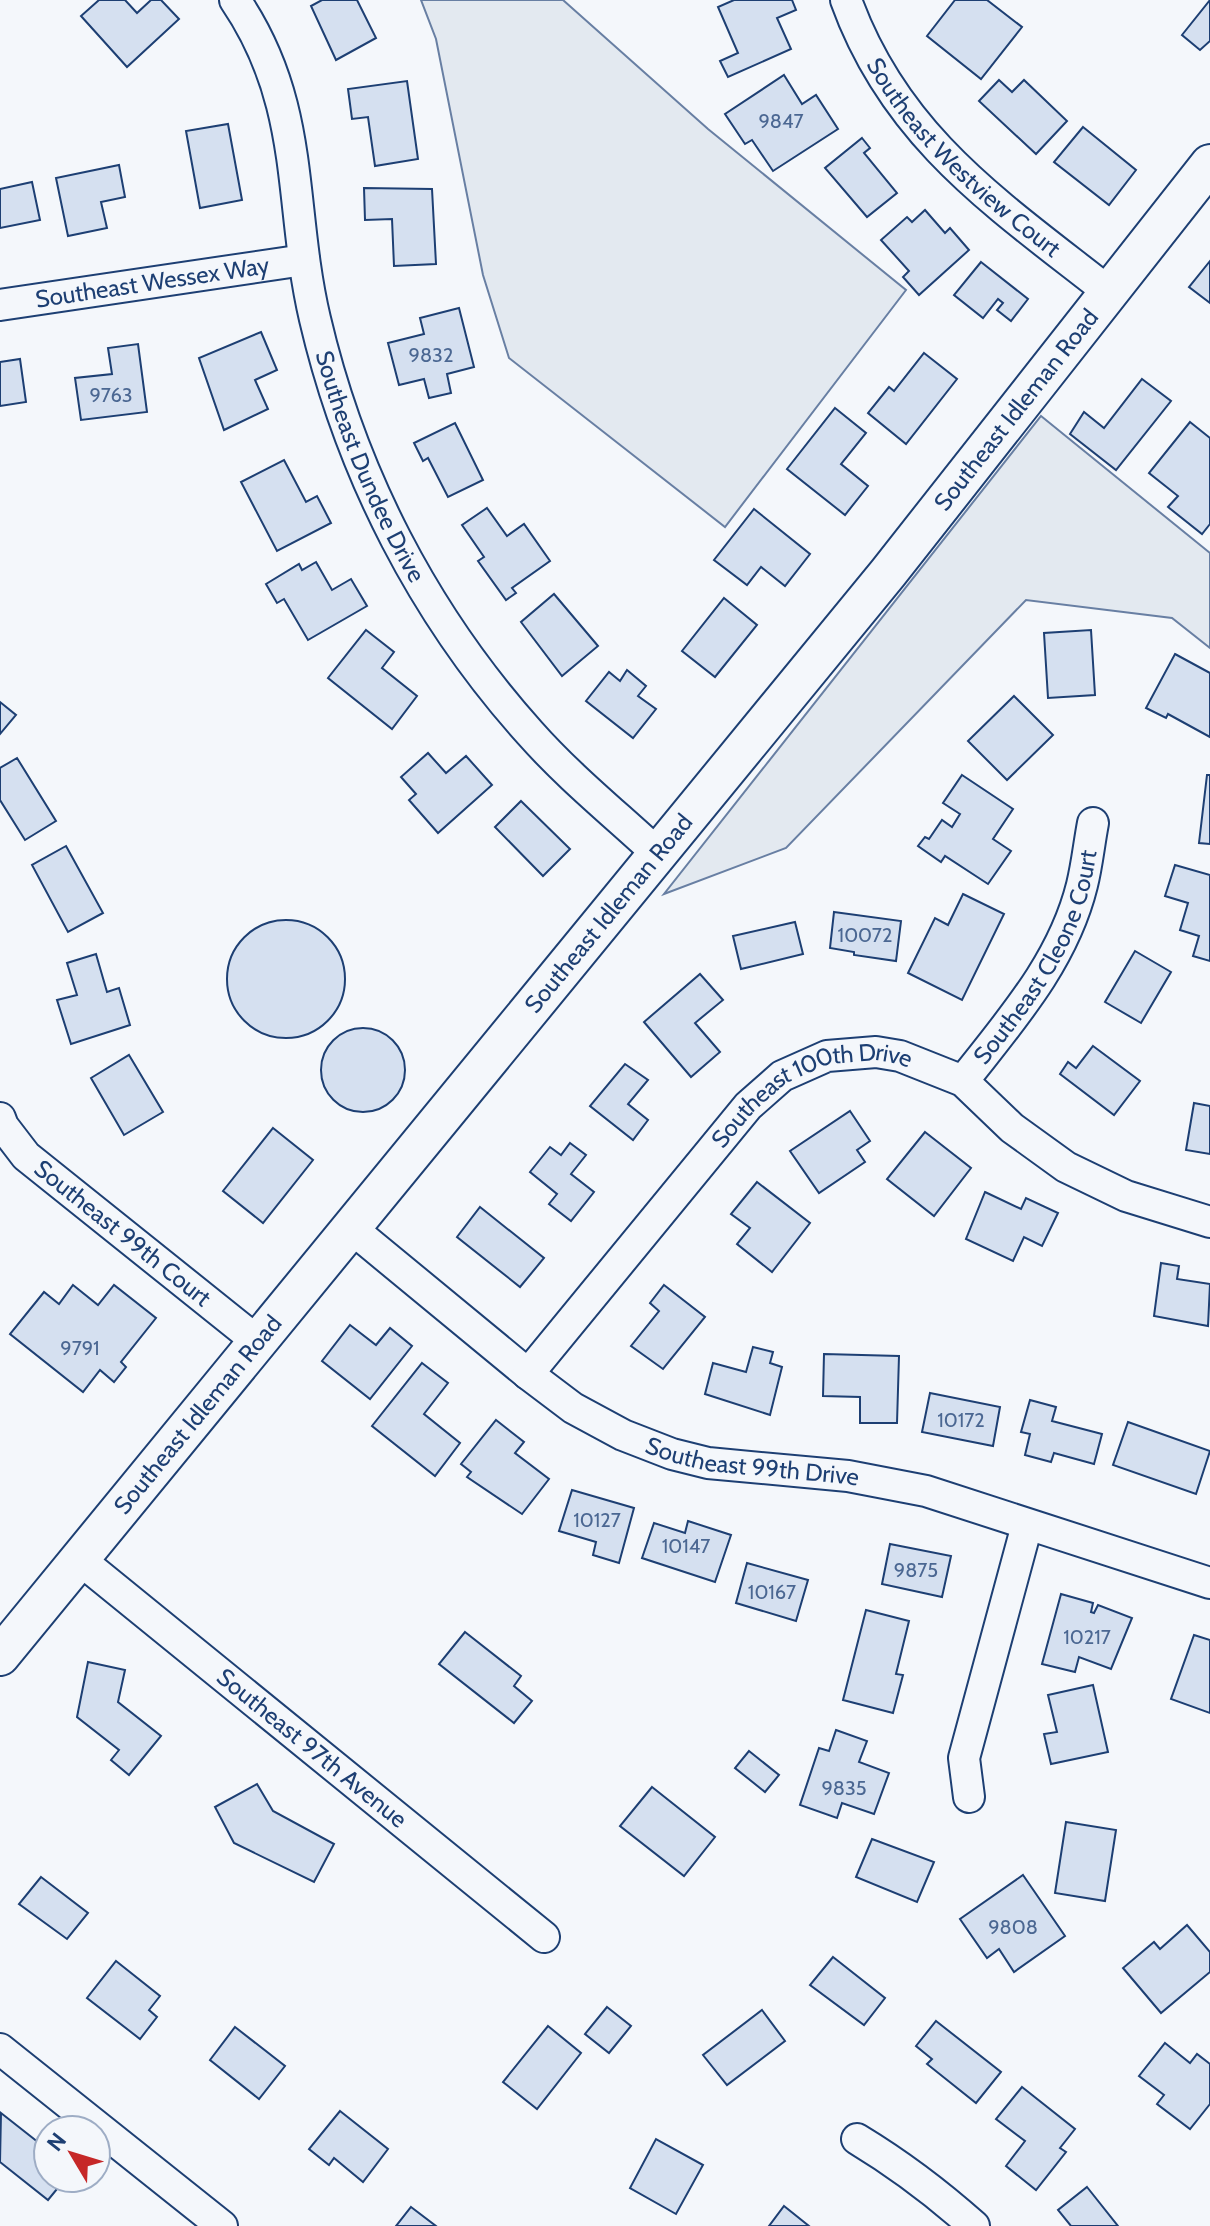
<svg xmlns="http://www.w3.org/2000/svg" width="1210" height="2226" font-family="Cabin,sans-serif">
<rect width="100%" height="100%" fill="#f4f7fb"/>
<g fill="#e3e9f0" stroke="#687fa3" stroke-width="2">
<path d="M 421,0 L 563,0 L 708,129 L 906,290 L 725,527 L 509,358 L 483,275 L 436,39 Z"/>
<path d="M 1041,416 L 1210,553 L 1210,648 L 1172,618 L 1026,600 L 786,848 L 664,894 Z"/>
</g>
<g fill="#d5e0f0" stroke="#1d3f73" stroke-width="2">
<path d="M 99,0 L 125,0 L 137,13 L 151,0 L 161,0 L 179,19 L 127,67 L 81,16 Z"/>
<path d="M 322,0 L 357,0 L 376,38 L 336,60 L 311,6 Z"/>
<path d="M 734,0 L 792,0 L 796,10 L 777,18 L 791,49 L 728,77 L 720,61 L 738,53 L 718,7 Z"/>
<path d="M 955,0 L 987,0 L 1022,27 L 981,79 L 927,36 Z"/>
<path d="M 1210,0 L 1210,41 L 1200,50 L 1182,35 Z"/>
<path d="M 784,75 L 802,104 L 816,95 L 838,129 L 773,171 L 752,140 L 745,144 L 725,114 Z"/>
<path d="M 999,80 L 1012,92 L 1024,80 L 1067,121 L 1036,154 L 979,101 Z"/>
<path d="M 407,81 L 418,159 L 375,166 L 368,117 L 352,119 L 348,89 Z"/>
<path d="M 228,124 L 242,200 L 200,208 L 186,131 Z"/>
<path d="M 1083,127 L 1136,170 L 1109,205 L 1054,162 Z"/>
<path d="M 862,138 L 870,148 L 864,153 L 897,193 L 867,217 L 825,168 Z"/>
<path d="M 119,165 L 125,197 L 101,202 L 107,228 L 68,236 L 56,178 Z"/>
<path d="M 32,182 L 40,220 L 0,228 L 0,189 Z"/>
<path d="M 364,188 L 432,189 L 436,264 L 394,266 L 392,219 L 365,220 Z"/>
<path d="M 925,210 L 945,233 L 950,228 L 969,250 L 919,295 L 903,277 L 909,271 L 881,240 L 907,217 L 912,222 Z"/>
<path d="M 1210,261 L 1210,303 L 1189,287 Z"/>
<path d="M 981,262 L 1028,299 L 1011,321 L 997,310 L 1003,303 L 998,299 L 983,318 L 954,295 Z"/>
<path d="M 459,308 L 474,367 L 447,374 L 451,393 L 429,398 L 424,379 L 399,385 L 388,343 L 424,334 L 420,318 Z"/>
<path d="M 261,332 L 277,370 L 255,380 L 268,409 L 224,430 L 199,358 Z"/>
<path d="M 138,344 L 147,412 L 81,420 L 75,378 L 112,374 L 108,348 Z"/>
<path d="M 924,353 L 957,379 L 906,444 L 868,413 L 889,387 L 894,391 Z"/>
<path d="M 20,359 L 26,402 L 0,406 L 0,362 Z"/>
<path d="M 1142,379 L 1171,401 L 1116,470 L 1070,434 L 1084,412 L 1104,428 Z"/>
<path d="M 835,408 L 866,433 L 841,464 L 868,486 L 845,515 L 787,469 Z"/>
<path d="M 1190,422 L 1210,438 L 1210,524 L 1202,534 L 1168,507 L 1178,496 L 1149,473 Z"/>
<path d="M 455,423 L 483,480 L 448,497 L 428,458 L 423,461 L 414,443 Z"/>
<path d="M 284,460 L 306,502 L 317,496 L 331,523 L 277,551 L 241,482 Z"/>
<path d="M 487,508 L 507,536 L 524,524 L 550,561 L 512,588 L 516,593 L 506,600 L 478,561 L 484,557 L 462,525 Z"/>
<path d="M 754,509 L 810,554 L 785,586 L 761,567 L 747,585 L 714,560 Z"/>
<path d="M 316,562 L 332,590 L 351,579 L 367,606 L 308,640 L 284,599 L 277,603 L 266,584 L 299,564 L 302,570 Z"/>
<path d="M 554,594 L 598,646 L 562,676 L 521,622 Z"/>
<path d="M 724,598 L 757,625 L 715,677 L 682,651 Z"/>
<path d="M 366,630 L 394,652 L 382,668 L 417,696 L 392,729 L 328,678 Z"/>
<path d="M 1091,630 L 1095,695 L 1048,698 L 1044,633 Z"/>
<path d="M 1175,654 L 1210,673 L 1210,737 L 1168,714 L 1166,718 L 1146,708 Z"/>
<path d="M 627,670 L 646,686 L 638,696 L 656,709 L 633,738 L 586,701 L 609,672 L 620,681 Z"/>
<path d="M 1014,696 L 1053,735 L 1007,780 L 968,741 Z"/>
<path d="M 0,702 L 16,715 L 0,734 Z"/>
<path d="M 428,753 L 446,773 L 466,756 L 492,785 L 438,833 L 409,800 L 416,794 L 401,777 Z"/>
<path d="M 17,758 L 56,821 L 25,840 L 0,800 L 0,768 Z"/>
<path d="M 962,775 L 1013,809 L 993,839 L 1011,851 L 988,884 L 945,856 L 941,862 L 918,846 L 925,837 L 929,839 L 942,820 L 952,827 L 960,814 L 943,803 Z"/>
<path d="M 1207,775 L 1210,775 L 1210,844 L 1199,843 Z"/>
<path d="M 521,801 L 570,849 L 543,876 L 495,827 Z"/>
<path d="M 66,846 L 103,913 L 68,932 L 32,865 Z"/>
<path d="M 1175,865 L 1210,875 L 1210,961 L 1193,956 L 1199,936 L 1180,930 L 1188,903 L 1165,896 Z"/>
<path d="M 963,894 L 1004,914 L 962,1000 L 908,973 L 935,918 L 948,925 Z"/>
<path d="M 834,912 L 901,921 L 896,961 L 854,955 L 854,952 L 830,948 Z"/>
<circle cx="286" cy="979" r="59"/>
<path d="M 795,922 L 803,954 L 741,969 L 733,936 Z"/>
<path d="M 1135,951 L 1171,972 L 1141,1023 L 1105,1002 Z"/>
<path d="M 96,954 L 107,992 L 119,988 L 130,1025 L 71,1044 L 57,1000 L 77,995 L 67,963 Z"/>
<path d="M 700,974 L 723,1000 L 695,1023 L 720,1052 L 691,1077 L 644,1022 Z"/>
<circle cx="363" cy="1070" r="42"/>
<path d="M 1093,1046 L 1140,1081 L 1114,1115 L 1060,1074 L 1068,1062 L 1076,1068 Z"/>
<path d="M 129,1055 L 163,1112 L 124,1135 L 91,1078 Z"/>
<path d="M 625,1064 L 648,1080 L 628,1104 L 648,1120 L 633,1140 L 590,1106 Z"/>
<path d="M 1194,1103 L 1210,1106 L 1210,1154 L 1186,1150 Z"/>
<path d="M 850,1111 L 870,1141 L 857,1150 L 865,1162 L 819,1193 L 790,1151 Z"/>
<path d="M 273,1128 L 313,1160 L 263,1223 L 223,1191 Z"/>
<path d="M 925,1132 L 971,1168 L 934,1216 L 887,1179 Z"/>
<path d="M 570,1143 L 586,1155 L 571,1174 L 594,1192 L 571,1221 L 549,1204 L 557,1194 L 530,1172 L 550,1147 L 561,1155 Z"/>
<path d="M 757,1182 L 810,1223 L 772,1272 L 737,1244 L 750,1228 L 731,1214 Z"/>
<path d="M 985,1192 L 1021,1209 L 1026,1198 L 1058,1213 L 1042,1246 L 1024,1237 L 1013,1261 L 966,1239 Z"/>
<path d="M 480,1207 L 544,1258 L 520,1287 L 457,1237 Z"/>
<path d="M 1161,1263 L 1179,1266 L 1177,1279 L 1210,1284 L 1208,1326 L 1154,1316 Z"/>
<path d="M 73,1285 L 98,1305 L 114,1285 L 156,1318 L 121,1362 L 126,1367 L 114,1382 L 100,1370 L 83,1392 L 10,1334 L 44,1292 L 59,1304 Z"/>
<path d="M 664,1285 L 705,1317 L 663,1369 L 631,1346 L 659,1311 L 650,1303 Z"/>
<path d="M 350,1325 L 376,1345 L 390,1328 L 412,1346 L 370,1399 L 322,1361 Z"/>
<path d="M 753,1347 L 773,1352 L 770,1363 L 782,1367 L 770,1415 L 705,1394 L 713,1363 L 746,1372 Z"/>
<path d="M 824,1354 L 899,1356 L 897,1423 L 860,1423 L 860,1397 L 823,1396 Z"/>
<path d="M 422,1363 L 448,1383 L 424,1414 L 460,1443 L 435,1476 L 372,1426 Z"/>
<path d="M 930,1393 L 1000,1407 L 993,1446 L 922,1432 Z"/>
<path d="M 1030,1400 L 1056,1407 L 1052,1421 L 1102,1434 L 1094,1464 L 1054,1453 L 1051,1462 L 1025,1455 L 1030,1434 L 1021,1432 Z"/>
<path d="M 496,1420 L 524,1442 L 515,1453 L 549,1479 L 522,1514 L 467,1477 L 471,1472 L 461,1464 Z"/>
<path d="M 1128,1422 L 1210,1451 L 1196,1494 L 1113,1465 Z"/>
<path d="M 572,1490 L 634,1508 L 619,1563 L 593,1555 L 596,1542 L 559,1531 Z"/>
<path d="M 688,1521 L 731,1535 L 715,1582 L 642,1558 L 654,1523 L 685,1533 Z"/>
<path d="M 890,1544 L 951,1556 L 942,1597 L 882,1584 Z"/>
<path d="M 747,1563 L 808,1580 L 796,1621 L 736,1603 Z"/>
<path d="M 1061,1594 L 1093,1603 L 1091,1612 L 1094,1613 L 1098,1605 L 1132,1618 L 1111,1669 L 1079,1657 L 1075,1672 L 1042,1664 Z"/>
<path d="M 866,1610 L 909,1621 L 896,1674 L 903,1675 L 893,1713 L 843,1700 Z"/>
<path d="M 465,1632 L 521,1676 L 514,1686 L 532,1701 L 514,1723 L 439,1664 Z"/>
<path d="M 1194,1635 L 1210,1640 L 1210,1713 L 1171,1699 Z"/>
<path d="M 88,1662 L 125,1670 L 118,1702 L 161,1736 L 129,1775 L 111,1760 L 119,1750 L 77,1717 Z"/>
<path d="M 1093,1685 L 1108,1752 L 1051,1764 L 1044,1734 L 1057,1732 L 1048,1695 Z"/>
<path d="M 836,1730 L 867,1741 L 859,1762 L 889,1773 L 874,1814 L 842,1803 L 837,1818 L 800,1805 L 819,1748 L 829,1751 Z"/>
<path d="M 749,1751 L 779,1775 L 765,1792 L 735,1768 Z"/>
<path d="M 257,1784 L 273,1811 L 334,1844 L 314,1882 L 234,1843 L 215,1807 Z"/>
<path d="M 652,1787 L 715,1837 L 684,1876 L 620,1826 Z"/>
<path d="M 1066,1822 L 1116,1830 L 1105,1901 L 1055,1893 Z"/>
<path d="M 872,1839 L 934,1862 L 917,1902 L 856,1877 Z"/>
<path d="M 1023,1875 L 1065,1936 L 1014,1972 L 999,1949 L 987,1958 L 960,1919 Z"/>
<path d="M 41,1877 L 88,1913 L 67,1939 L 19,1904 Z"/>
<path d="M 1187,1925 L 1210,1952 L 1210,1972 L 1161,2013 L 1123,1968 L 1154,1942 L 1160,1949 Z"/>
<path d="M 833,1957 L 885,1998 L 864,2025 L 810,1985 Z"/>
<path d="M 116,1961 L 160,1996 L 149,2010 L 157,2017 L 140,2039 L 87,1998 Z"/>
<path d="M 607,2007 L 631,2026 L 609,2053 L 585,2034 Z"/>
<path d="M 762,2010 L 785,2041 L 727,2085 L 703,2055 Z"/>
<path d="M 936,2021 L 1001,2072 L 976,2103 L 927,2064 L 932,2059 L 916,2046 Z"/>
<path d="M 548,2026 L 581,2053 L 537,2109 L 503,2082 Z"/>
<path d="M 235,2027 L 285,2066 L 259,2099 L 210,2060 Z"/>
<path d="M 1165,2043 L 1190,2063 L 1197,2054 L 1210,2064 L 1210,2104 L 1190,2129 L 1157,2104 L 1164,2095 L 1139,2076 Z"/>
<path d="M 1022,2087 L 1075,2129 L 1060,2148 L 1066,2152 L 1036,2190 L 1006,2166 L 1025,2141 L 996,2119 Z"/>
<path d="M 340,2111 L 388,2149 L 363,2182 L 334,2158 L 329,2165 L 309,2149 Z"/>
<path d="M 1,2113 L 48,2150 L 48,2178 L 66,2178 L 48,2200 L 0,2162 Z"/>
<path d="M 656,2139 L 703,2165 L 676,2214 L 630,2188 Z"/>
<path d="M 1087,2187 L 1118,2226 L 1071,2226 L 1058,2210 Z"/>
<path d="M 784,2206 L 809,2226 L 769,2226 Z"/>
<path d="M 411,2207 L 436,2226 L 396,2226 Z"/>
</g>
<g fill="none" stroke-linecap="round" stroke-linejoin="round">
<defs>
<g id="minor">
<path id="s1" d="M 235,0 C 307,106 288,204 315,319 C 351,473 424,615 530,733 C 569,777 615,814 658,854"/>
<path id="s2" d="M 846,0 C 896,139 1000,206 1110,293"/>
<path id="s3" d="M 0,305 L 304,260"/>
<path id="s4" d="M 963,1081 C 1010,1021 1063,962 1082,885 C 1087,865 1089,844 1093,823"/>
<path id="s5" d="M 0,1118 L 3,1126 L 26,1156 L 257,1341"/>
<path id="s6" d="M 351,1228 L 528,1374 L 573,1408 L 623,1435 L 672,1454 L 708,1463 L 848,1476 L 926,1491 L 1210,1583"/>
<path id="s7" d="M 528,1374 L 748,1106 L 782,1076 L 827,1056 L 876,1052 L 900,1056 L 963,1081 L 1012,1128 L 1066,1167 L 1126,1196 L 1210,1222"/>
<path id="s8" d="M 79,1559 L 544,1937"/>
<path d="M 969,1797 L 964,1758 L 1027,1525"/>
<path d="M 0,2049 L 222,2226"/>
<path d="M 857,2139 C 900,2165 937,2193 974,2226"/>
</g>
<g id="major">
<path id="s9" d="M 0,1656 L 888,573 L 1210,164"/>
</g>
</defs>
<use href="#minor" stroke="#1d3f73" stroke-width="34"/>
<use href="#major" stroke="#1d3f73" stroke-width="42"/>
<use href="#minor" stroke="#f4f7fb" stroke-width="30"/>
<use href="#major" stroke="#f4f7fb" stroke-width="38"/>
</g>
<g text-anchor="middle" stroke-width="6" stroke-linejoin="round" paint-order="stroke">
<g font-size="20" fill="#4b6792">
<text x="781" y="128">9847</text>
<text x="431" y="362">9832</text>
<text x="111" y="402">9763</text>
<text x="865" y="942">10072</text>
<text x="80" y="1355">9791</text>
<text x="961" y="1427">10172</text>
<text x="597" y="1527">10127</text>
<text x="686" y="1553">10147</text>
<text x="916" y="1577">9875</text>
<text x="772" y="1599">10167</text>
<text x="1087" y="1644">10217</text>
<text x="844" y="1795">9835</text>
<text x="1013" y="1934">9808</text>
</g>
<g font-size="24" fill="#1d3f73" stroke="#f4f7fb">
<text dy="8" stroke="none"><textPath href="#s2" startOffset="200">Southeast Westview Court</textPath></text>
<text dy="8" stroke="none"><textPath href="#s3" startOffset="154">Southeast Wessex Way</textPath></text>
<text dy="8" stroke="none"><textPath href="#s9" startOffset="1608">Southeast Idleman Road</textPath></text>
<text dy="8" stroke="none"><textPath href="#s1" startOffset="490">Southeast Dundee Drive</textPath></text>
<text dy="8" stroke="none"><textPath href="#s9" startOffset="960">Southeast Idleman Road</textPath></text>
<text dy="8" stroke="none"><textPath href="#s4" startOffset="146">Southeast Cleone Court</textPath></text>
<text dy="8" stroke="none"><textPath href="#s7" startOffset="412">Southeast 100th Drive</textPath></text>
<text dy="8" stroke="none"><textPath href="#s5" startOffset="170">Southeast 99th Court</textPath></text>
<text dy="8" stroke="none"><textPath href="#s9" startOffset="312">Southeast Idleman Road</textPath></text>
<text dy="8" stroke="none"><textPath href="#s6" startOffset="476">Southeast 99th Drive</textPath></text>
<text dy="8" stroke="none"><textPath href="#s8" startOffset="300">Southeast 97th Avenue</textPath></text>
</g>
</g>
<g transform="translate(72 2154) rotate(308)"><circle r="38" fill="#f4f7fb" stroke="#9eadc5" stroke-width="2"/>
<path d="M0-6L14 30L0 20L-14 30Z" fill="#c62828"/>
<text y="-12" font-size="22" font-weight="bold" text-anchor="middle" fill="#1d3f73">N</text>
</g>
</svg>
